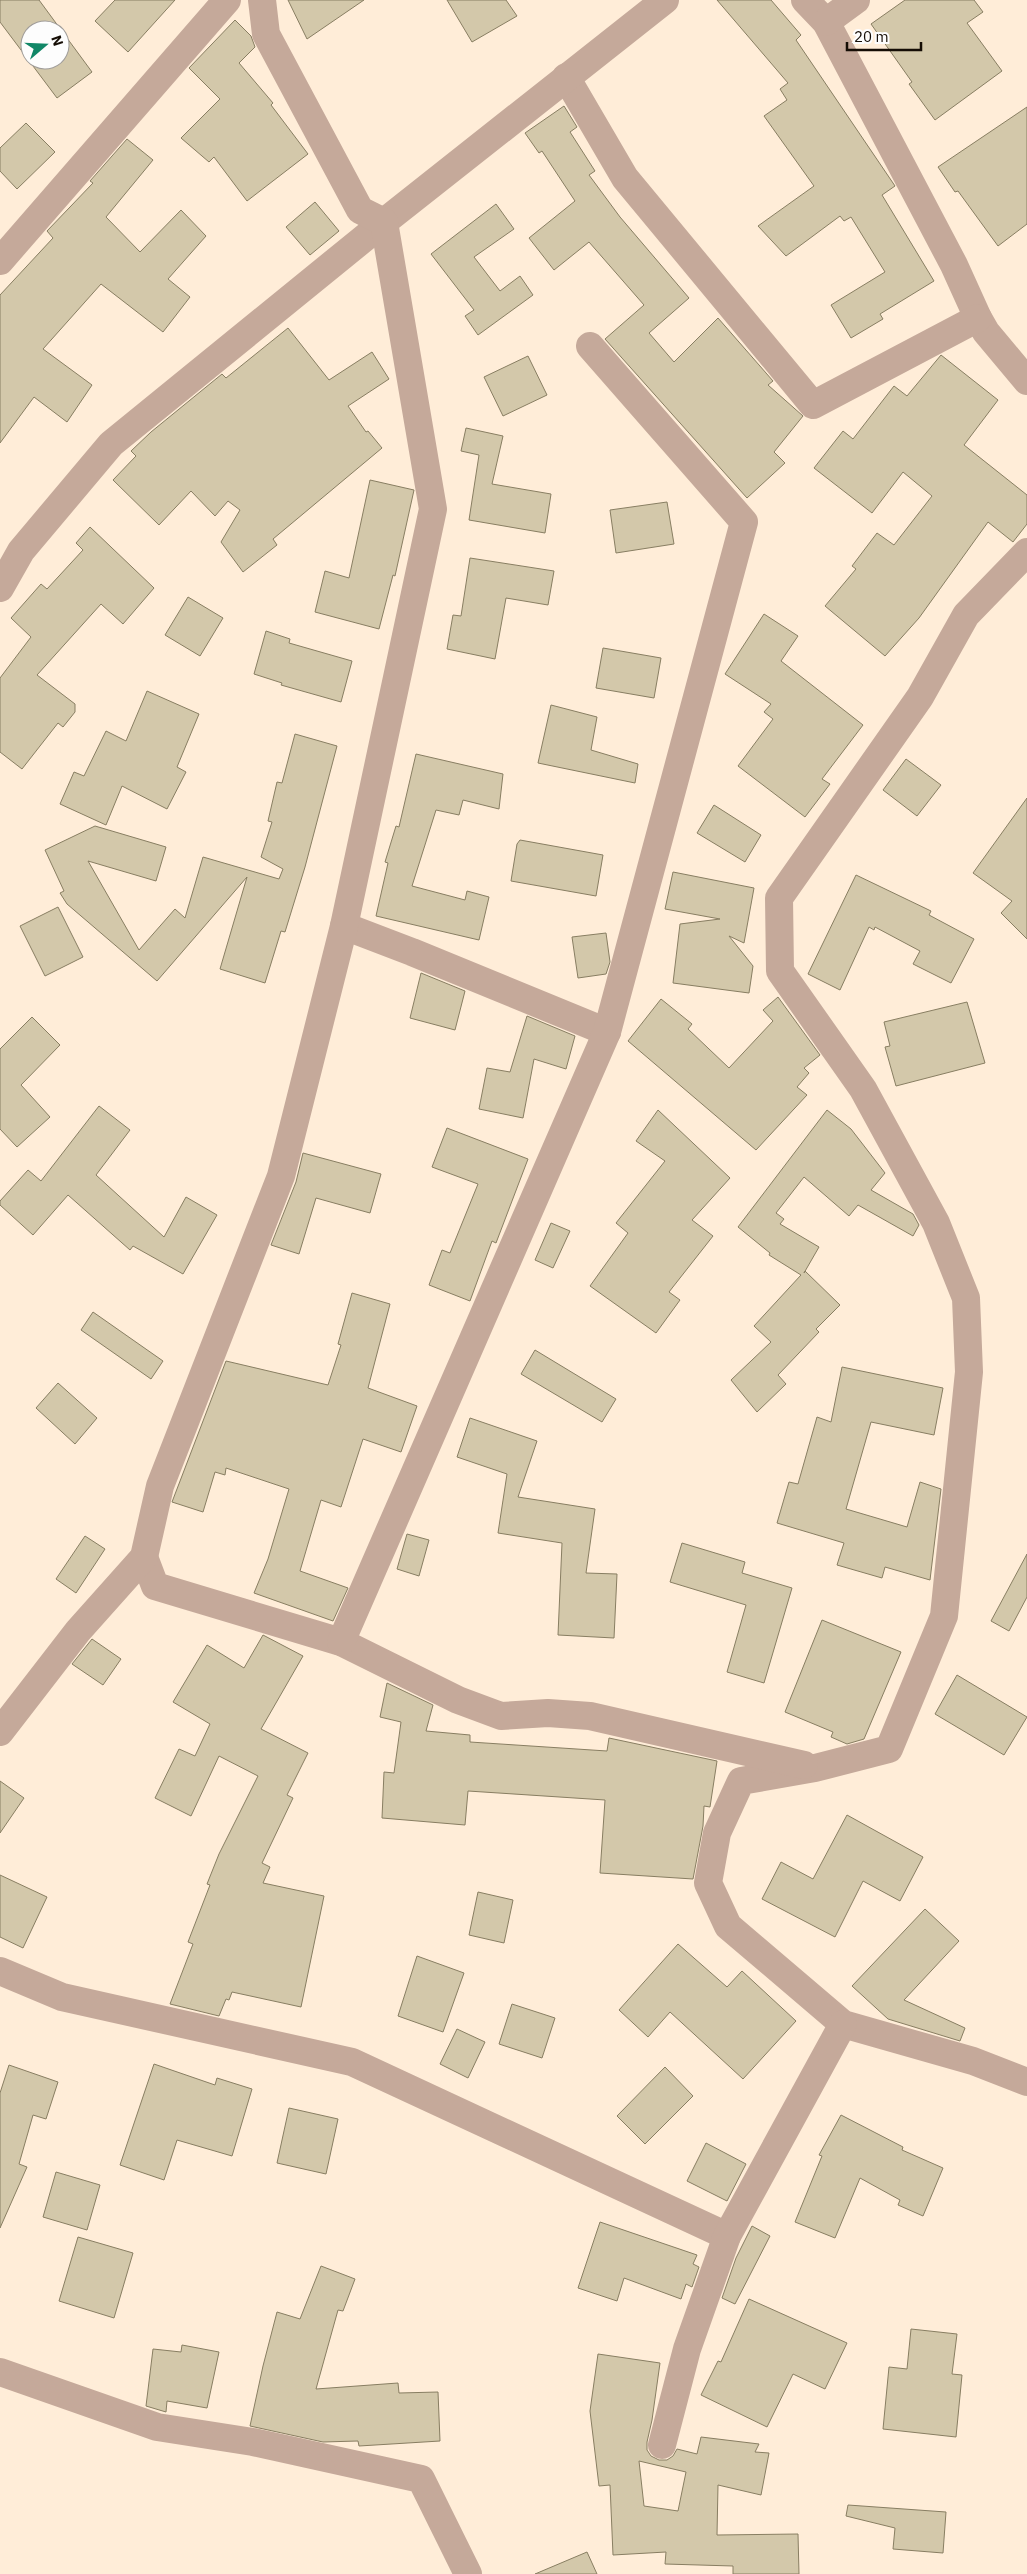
<svg xmlns="http://www.w3.org/2000/svg" width="1027" height="2574" font-family="'IBM Plex Sans',sans-serif">
<rect width="100%" height="100%" fill="#ffedd8"/>
<g fill="#d3c8aa" stroke="#887e62" fill-rule="evenodd">
<path d="M 0,0 L 39,0 L 92,72 L 57,98 L 0,22 ZM 30,30 L 60,30 L 60,60 L 30,60 Z"/>
<path d="M 115,0 L 175,0 L 128,52 L 95,21 Z"/>
<path d="M 288,0 L 364,0 L 307,39 Z"/>
<path d="M 447,0 L 506,0 L 517,16 L 472,42 Z"/>
<path d="M 717,0 L 771,0 L 801,35 L 796,40 L 893,183 L 895,186 L 882,195 L 934,281 L 880,314 L 883,319 L 851,338 L 831,305 L 885,272 L 851,217 L 844,221 L 840,216 L 786,256 L 758,226 L 814,186 L 764,116 L 787,100 L 780,89 L 788,83 Z"/>
<path d="M 905,0 L 974,0 L 983,12 L 967,23 L 1002,71 L 935,120 L 909,84 L 912,82 L 871,24 Z"/>
<path d="M 235,20 L 251,36 L 255,47 L 239,63 L 273,103 L 271,105 L 308,154 L 247,201 L 214,157 L 209,162 L 181,138 L 220,99 L 189,68 Z"/>
<path d="M 564,106 L 577,127 L 570,132 L 595,171 L 589,175 L 620,217 L 689,298 L 649,333 L 674,362 L 718,318 L 773,381 L 768,385 L 803,416 L 774,452 L 785,463 L 747,498 L 605,339 L 644,305 L 589,242 L 554,270 L 529,238 L 575,201 L 542,151 L 539,153 L 525,133 Z"/>
<path d="M 1027,107 L 1027,224 L 998,246 L 958,191 L 955,192 L 938,167 Z"/>
<path d="M 26,123 L 55,152 L 17,189 L 0,171 L 0,148 Z"/>
<path d="M 127,139 L 153,160 L 106,217 L 140,252 L 181,210 L 206,236 L 168,279 L 190,297 L 163,332 L 101,284 L 43,349 L 92,385 L 67,422 L 34,397 L 0,443 L 0,295 L 53,238 L 47,231 L 93,183 L 90,181 Z"/>
<path d="M 315,202 L 339,231 L 310,255 L 286,227 Z"/>
<path d="M 496,204 L 514,229 L 474,257 L 500,291 L 520,276 L 533,295 L 478,335 L 465,316 L 474,310 L 431,254 Z"/>
<path d="M 288,328 L 329,380 L 372,352 L 389,379 L 348,406 L 366,432 L 368,431 L 382,448 L 273,539 L 277,545 L 243,572 L 221,542 L 240,510 L 228,501 L 215,516 L 191,491 L 159,525 L 113,480 L 136,456 L 131,451 L 151,432 L 222,374 L 226,378 Z"/>
<path d="M 941,355 L 998,400 L 964,445 L 1027,495 L 1027,524 L 1013,542 L 988,522 L 919,618 L 885,656 L 825,606 L 856,569 L 852,566 L 877,533 L 894,545 L 932,496 L 903,472 L 872,513 L 814,468 L 843,431 L 853,439 L 894,386 L 907,396 Z"/>
<path d="M 528,356 L 547,395 L 503,416 L 484,377 Z"/>
<path d="M 466,428 L 503,436 L 492,484 L 551,494 L 545,533 L 469,520 L 479,455 L 461,451 Z"/>
<path d="M 370,480 L 414,490 L 395,576 L 393,575 L 379,629 L 315,612 L 325,571 L 349,578 Z"/>
<path d="M 667,502 L 674,544 L 616,553 L 610,510 Z"/>
<path d="M 90,527 L 154,588 L 123,624 L 101,604 L 37,675 L 75,704 L 75,712 L 63,727 L 58,723 L 22,769 L 0,752 L 0,678 L 31,637 L 11,618 L 41,584 L 47,589 L 83,550 L 76,543 Z"/>
<path d="M 470,558 L 554,571 L 548,605 L 506,598 L 495,659 L 447,649 L 453,615 L 461,616 Z"/>
<path d="M 188,597 L 223,618 L 200,656 L 165,635 Z"/>
<path d="M 764,614 L 798,636 L 781,661 L 863,725 L 822,779 L 830,784 L 805,817 L 738,766 L 773,719 L 764,712 L 771,704 L 725,674 Z"/>
<path d="M 266,631 L 290,639 L 289,643 L 352,661 L 341,702 L 281,685 L 282,683 L 254,674 Z"/>
<path d="M 603,648 L 661,658 L 654,698 L 596,688 Z"/>
<path d="M 147,691 L 199,714 L 177,767 L 186,772 L 167,809 L 122,786 L 106,825 L 60,804 L 74,772 L 84,776 L 106,731 L 126,741 Z"/>
<path d="M 551,705 L 597,717 L 591,750 L 638,764 L 635,783 L 538,763 Z"/>
<path d="M 295,734 L 337,746 L 305,867 L 285,932 L 281,931 L 265,983 L 220,969 L 247,877 L 157,981 L 67,904 L 60,893 L 64,891 L 45,850 L 95,826 L 166,847 L 156,881 L 88,861 L 139,950 L 175,909 L 185,918 L 203,857 L 279,879 L 283,869 L 261,857 L 272,822 L 268,821 L 277,782 L 282,783 Z"/>
<path d="M 416,754 L 503,774 L 499,809 L 463,800 L 459,815 L 436,810 L 412,886 L 465,900 L 467,891 L 489,897 L 479,940 L 376,916 L 388,863 L 385,862 L 396,826 L 399,827 Z"/>
<path d="M 906,759 L 941,785 L 917,816 L 883,790 Z"/>
<path d="M 1027,798 L 1027,939 L 1001,913 L 1012,901 L 973,873 Z"/>
<path d="M 714,805 L 761,835 L 745,862 L 697,833 Z"/>
<path d="M 520,840 L 603,855 L 596,896 L 511,881 L 517,844 Z"/>
<path d="M 673,872 L 754,888 L 744,943 L 729,936 L 753,966 L 749,993 L 673,983 L 680,924 L 720,919 L 665,909 Z"/>
<path d="M 856,875 L 931,911 L 929,915 L 974,939 L 951,983 L 913,964 L 920,951 L 875,927 L 874,930 L 869,927 L 840,990 L 808,974 Z"/>
<path d="M 58,907 L 83,957 L 45,976 L 20,926 Z"/>
<path d="M 606,933 L 610,962 L 606,974 L 578,978 L 572,937 Z"/>
<path d="M 421,973 L 465,991 L 455,1030 L 410,1018 Z"/>
<path d="M 778,997 L 820,1055 L 804,1068 L 809,1073 L 797,1087 L 807,1095 L 756,1150 L 628,1041 L 661,999 L 692,1024 L 688,1029 L 729,1068 L 773,1021 L 763,1010 Z"/>
<path d="M 967,1002 L 985,1063 L 896,1086 L 885,1047 L 890,1046 L 884,1022 Z"/>
<path d="M 527,1016 L 575,1036 L 566,1069 L 534,1059 L 523,1118 L 479,1109 L 487,1068 L 510,1072 Z"/>
<path d="M 32,1017 L 60,1045 L 21,1085 L 50,1117 L 17,1147 L 0,1129 L 0,1049 Z"/>
<path d="M 99,1106 L 130,1130 L 96,1175 L 164,1237 L 186,1197 L 217,1215 L 183,1274 L 133,1246 L 130,1250 L 68,1195 L 33,1235 L 0,1205 L 0,1201 L 28,1170 L 41,1181 Z"/>
<path d="M 658,1110 L 730,1178 L 692,1220 L 713,1236 L 669,1292 L 680,1300 L 656,1333 L 590,1286 L 628,1233 L 616,1223 L 665,1161 L 636,1141 Z"/>
<path d="M 827,1110 L 851,1129 L 885,1173 L 871,1190 L 913,1214 L 919,1225 L 913,1236 L 858,1205 L 849,1216 L 804,1177 L 776,1213 L 784,1219 L 780,1224 L 819,1247 L 804,1273 L 805,1271 L 840,1305 L 816,1329 L 819,1332 L 778,1375 L 786,1384 L 757,1412 L 731,1380 L 771,1342 L 754,1326 L 801,1275 L 769,1255 L 770,1253 L 738,1227 Z"/>
<path d="M 447,1128 L 528,1159 L 496,1243 L 492,1241 L 470,1301 L 429,1285 L 442,1250 L 450,1253 L 478,1184 L 432,1167 Z"/>
<path d="M 303,1153 L 381,1174 L 370,1213 L 316,1198 L 299,1254 L 271,1245 L 296,1182 Z"/>
<path d="M 551,1223 L 570,1231 L 553,1268 L 535,1260 Z"/>
<path d="M 352,1293 L 390,1304 L 368,1388 L 417,1406 L 401,1452 L 363,1439 L 341,1507 L 321,1500 L 300,1571 L 348,1588 L 333,1621 L 254,1593 L 268,1559 L 289,1489 L 226,1468 L 225,1475 L 215,1472 L 203,1512 L 172,1502 L 226,1361 L 328,1385 L 341,1345 L 338,1344 Z"/>
<path d="M 93,1312 L 163,1361 L 151,1379 L 81,1330 Z"/>
<path d="M 535,1350 L 616,1399 L 602,1422 L 521,1374 Z"/>
<path d="M 842,1367 L 943,1388 L 934,1435 L 871,1422 L 846,1509 L 907,1527 L 920,1482 L 941,1489 L 930,1580 L 885,1567 L 882,1578 L 837,1565 L 844,1543 L 777,1523 L 789,1482 L 798,1484 L 817,1417 L 831,1422 Z"/>
<path d="M 58,1383 L 97,1418 L 75,1444 L 36,1408 Z"/>
<path d="M 470,1418 L 537,1441 L 518,1497 L 595,1509 L 586,1573 L 617,1574 L 614,1638 L 558,1635 L 562,1543 L 498,1533 L 507,1474 L 457,1457 Z"/>
<path d="M 407,1534 L 429,1540 L 419,1576 L 397,1569 Z"/>
<path d="M 85,1536 L 105,1549 L 76,1593 L 56,1579 Z"/>
<path d="M 682,1543 L 745,1562 L 742,1573 L 792,1588 L 764,1683 L 727,1672 L 746,1605 L 670,1582 Z"/>
<path d="M 1027,1554 L 1027,1597 L 1009,1631 L 991,1621 Z"/>
<path d="M 822,1620 L 901,1652 L 864,1739 L 847,1744 L 831,1737 L 833,1732 L 785,1712 Z"/>
<path d="M 263,1635 L 303,1656 L 261,1729 L 308,1753 L 287,1795 L 293,1798 L 262,1863 L 270,1867 L 263,1883 L 324,1896 L 301,2007 L 232,1992 L 229,2000 L 226,1999 L 219,2016 L 170,2004 L 193,1944 L 188,1942 L 210,1885 L 207,1884 L 219,1854 L 258,1776 L 219,1756 L 191,1816 L 155,1798 L 179,1749 L 195,1756 L 210,1724 L 173,1702 L 207,1645 L 244,1668 Z"/>
<path d="M 92,1639 L 121,1659 L 103,1685 L 72,1664 Z"/>
<path d="M 957,1675 L 1027,1717 L 1004,1755 L 935,1714 Z"/>
<path d="M 387,1683 L 433,1705 L 426,1731 L 470,1735 L 470,1742 L 607,1751 L 609,1738 L 717,1761 L 710,1807 L 704,1806 L 703,1826 L 693,1879 L 600,1873 L 605,1800 L 468,1791 L 465,1825 L 382,1818 L 384,1772 L 394,1773 L 401,1722 L 380,1717 Z"/>
<path d="M 0,1781 L 24,1798 L 0,1833 Z"/>
<path d="M 847,1815 L 923,1857 L 900,1901 L 863,1881 L 835,1937 L 762,1899 L 781,1862 L 813,1879 Z"/>
<path d="M 0,1875 L 47,1897 L 23,1948 L 0,1937 Z"/>
<path d="M 478,1892 L 513,1900 L 504,1943 L 469,1935 Z"/>
<path d="M 925,1909 L 959,1941 L 904,2000 L 965,2028 L 960,2041 L 888,2019 L 852,1986 Z"/>
<path d="M 678,1944 L 727,1987 L 742,1971 L 796,2021 L 743,2079 L 670,2012 L 648,2037 L 619,2010 Z"/>
<path d="M 417,1956 L 464,1973 L 443,2032 L 398,2016 Z"/>
<path d="M 512,2004 L 555,2018 L 542,2058 L 499,2044 Z"/>
<path d="M 457,2029 L 485,2042 L 468,2078 L 440,2064 Z"/>
<path d="M 154,2064 L 215,2085 L 217,2078 L 252,2089 L 232,2156 L 177,2140 L 164,2180 L 120,2165 Z"/>
<path d="M 9,2065 L 58,2082 L 46,2119 L 33,2115 L 19,2164 L 27,2167 L 0,2228 L 0,2093 Z"/>
<path d="M 665,2067 L 693,2096 L 645,2144 L 617,2116 Z"/>
<path d="M 289,2108 L 338,2119 L 326,2174 L 277,2163 Z"/>
<path d="M 841,2115 L 903,2147 L 902,2150 L 943,2168 L 923,2216 L 898,2205 L 900,2200 L 860,2178 L 835,2238 L 795,2222 L 822,2156 L 819,2155 Z"/>
<path d="M 706,2143 L 746,2164 L 727,2201 L 687,2181 Z"/>
<path d="M 56,2172 L 100,2185 L 87,2230 L 43,2217 Z"/>
<path d="M 600,2222 L 697,2255 L 693,2264 L 699,2267 L 692,2287 L 686,2284 L 681,2299 L 624,2278 L 617,2301 L 578,2288 Z"/>
<path d="M 752,2226 L 770,2236 L 735,2304 L 722,2298 L 736,2258 Z"/>
<path d="M 78,2237 L 133,2253 L 114,2318 L 59,2301 Z"/>
<path d="M 321,2266 L 355,2279 L 343,2311 L 338,2310 L 316,2389 L 398,2383 L 399,2393 L 438,2392 L 440,2441 L 359,2446 L 358,2441 L 323,2442 L 250,2426 L 263,2366 L 277,2312 L 300,2319 Z"/>
<path d="M 749,2299 L 847,2343 L 825,2389 L 793,2374 L 767,2427 L 701,2395 L 718,2361 L 721,2362 Z"/>
<path d="M 911,2329 L 957,2334 L 952,2374 L 962,2375 L 956,2437 L 883,2429 L 889,2367 L 907,2369 Z"/>
<path d="M 182,2345 L 219,2352 L 207,2408 L 167,2401 L 166,2412 L 146,2406 L 153,2349 L 181,2352 Z"/>
<path d="M 598,2354 L 660,2363 L 652,2420 L 647,2442 L 647,2450 L 651,2456 L 659,2460 L 667,2460 L 673,2456 L 677,2449 L 697,2454 L 701,2437 L 759,2444 L 755,2452 L 769,2453 L 761,2495 L 718,2485 L 717,2535 L 798,2534 L 799,2574 L 733,2574 L 733,2566 L 665,2564 L 666,2552 L 613,2555 L 610,2485 L 599,2486 L 590,2411 ZM 639,2461 L 686,2472 L 678,2511 L 644,2506 Z"/>
<path d="M 848,2505 L 946,2512 L 943,2553 L 893,2549 L 895,2528 L 846,2516 Z"/>
<path d="M 587,2552 L 597,2574 L 535,2574 Z"/>
</g>
<g fill="none" stroke-linecap="round" stroke-linejoin="round">
<g stroke="#c5a99a" stroke-width="28">
<path d="M 805,0 L 826,22 L 954,265 L 978,318 L 986,332 L 1027,381"/>
<path d="M 826,22 L 856,0"/>
<path d="M 566,77 L 625,178 L 813,405 L 978,318"/>
<path d="M 0,261 L 227,0"/>
<path d="M 1027,552 L 966,615 L 920,697 L 779,898 L 780,971 L 863,1089 L 936,1223 L 966,1298 L 969,1372 L 944,1616 L 889,1749 L 815,1768 L 741,1781 L 717,1833 L 708,1883 L 728,1926 L 843,2024 L 973,2061 L 1027,2082"/>
<path d="M 0,588 L 21,551 L 111,444 L 384,222 L 665,0"/>
<path d="M 344,926 L 412,952 L 607,1032"/>
<path d="M 144,1557 L 155,1586 L 341,1642 L 458,1700 L 501,1716 L 548,1713 L 590,1716 L 804,1765"/>
<path d="M 341,1642 L 607,1032 L 744,522 L 590,346"/>
<path d="M 0,1732 L 78,1631 L 144,1557 L 160,1486 L 281,1176 L 344,926 L 433,509 L 384,222 L 360,210 L 266,34 L 262,0"/>
<path d="M 0,1971 L 62,1997 L 352,2062 L 727,2236"/>
<path d="M 0,2372 L 157,2427 L 253,2442 L 421,2479 L 468,2574"/>
<path d="M 662,2445 L 687,2349 L 727,2236 L 843,2024"/>
</g>
</g>
<g transform="translate(45 45) rotate(71)"><circle r="24" fill="#fdfdfd" stroke="#a09d9a"/>
<path d="M0-4L9 19L0 12L-9 19Z" fill="#118767"/>
<text y="-8" font-size="14" font-weight="bold" text-anchor="middle" fill="#150d05">N</text>
</g>
<path d="M847 42v8h74v-8" fill="none" stroke="#150d05" stroke-width="2.5"/>
<text x="854" y="42" font-size="15" fill="#150d05" stroke="#fdfdfd" stroke-width="4" paint-order="stroke">20 m</text>
</svg>
